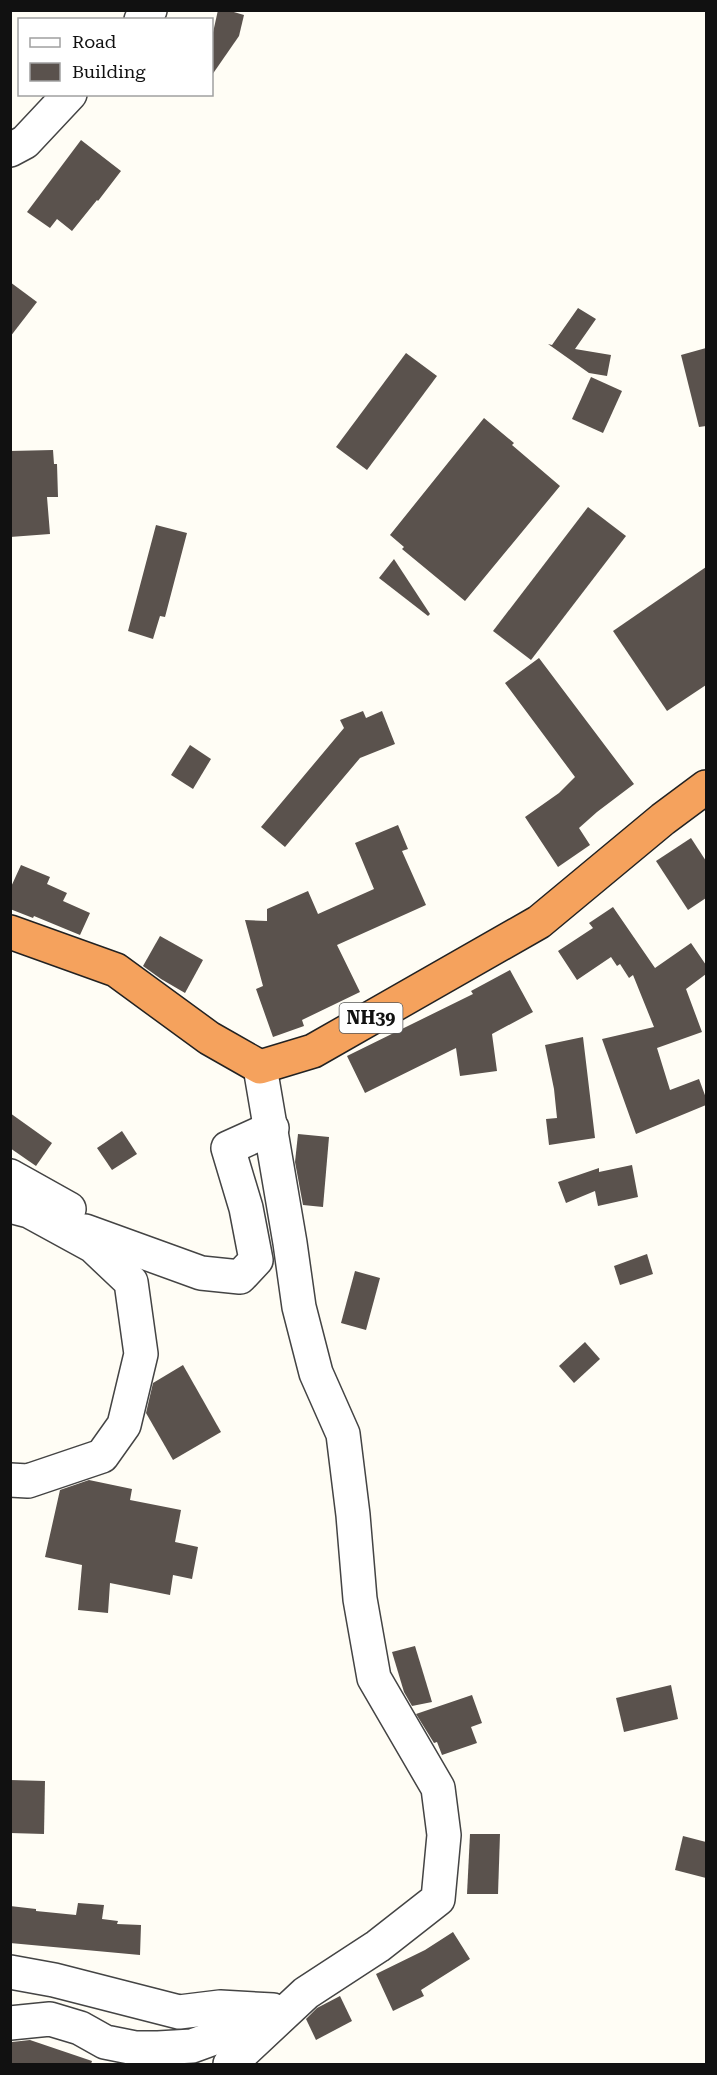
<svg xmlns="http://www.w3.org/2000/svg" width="717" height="2075" font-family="'Roboto Serif',serif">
<rect width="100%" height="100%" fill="#fffdf5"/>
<g fill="#5a524d">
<path d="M 218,10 L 227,10 L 244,15 L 239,36 L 212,75 L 212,37 Z"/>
<path d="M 81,140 L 121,171 L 98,201 L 97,200 L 72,231 L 57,219 L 50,228 L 27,212 Z"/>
<path d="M 10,282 L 37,302 L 10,337 Z"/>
<path d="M 578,308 L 596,319 L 575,349 L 611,355 L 607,376 L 589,373 L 548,344 L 552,345 Z"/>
<path d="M 706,348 L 706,426 L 699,427 L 681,355 Z"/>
<path d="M 406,353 L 437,376 L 367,470 L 336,447 Z"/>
<path d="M 591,377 L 622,391 L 603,433 L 572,419 Z"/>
<path d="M 484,418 L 514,443 L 512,445 L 560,486 L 465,601 L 402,549 L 404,547 L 390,535 Z"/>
<path d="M 53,450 L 54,464 L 57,464 L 58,497 L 47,497 L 50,534 L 10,537 L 10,451 Z"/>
<path d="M 588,507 L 626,536 L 531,660 L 493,631 Z"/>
<path d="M 156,525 L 187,533 L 165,617 L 160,616 L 153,639 L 128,631 Z"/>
<path d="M 394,559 L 430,614 L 428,616 L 379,578 Z"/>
<path d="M 706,567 L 706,685 L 667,711 L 613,631 Z"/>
<path d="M 539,658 L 634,784 L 597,812 L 579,828 L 590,845 L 558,867 L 525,817 L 559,793 L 575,777 L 505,683 Z"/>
<path d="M 363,711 L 366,718 L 382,711 L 395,744 L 360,758 L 285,847 L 261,827 L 344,728 L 340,720 Z"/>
<path d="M 190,745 L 211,759 L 193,789 L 171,775 Z"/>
<path d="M 398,825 L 408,849 L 402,851 L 426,905 L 337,945 L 360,992 L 302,1020 L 304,1026 L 273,1037 L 256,989 L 263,986 L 245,920 L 267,921 L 267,909 L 308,891 L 318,914 L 374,889 L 355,843 Z"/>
<path d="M 691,838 L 706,861 L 706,898 L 688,910 L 656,861 Z"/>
<path d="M 21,865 L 50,877 L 47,884 L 67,893 L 63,901 L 90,913 L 80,935 L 34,916 L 33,918 L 10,909 L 10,889 Z"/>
<path d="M 613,907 L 655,968 L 691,943 L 706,965 L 706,974 L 686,989 L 702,1032 L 657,1048 L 670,1090 L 699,1079 L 706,1098 L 706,1105 L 636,1134 L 602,1039 L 654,1027 L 633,975 L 629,978 L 620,964 L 617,966 L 611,957 L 577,980 L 558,951 L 593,928 L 589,923 Z"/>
<path d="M 160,936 L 203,960 L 185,993 L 161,979 L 143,966 Z"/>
<path d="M 510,970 L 533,1012 L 492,1034 L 497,1071 L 460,1076 L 456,1048 L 365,1093 L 347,1056 L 473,994 L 471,991 Z"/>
<path d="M 583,1037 L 595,1138 L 549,1145 L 546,1119 L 557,1118 L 554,1089 L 545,1045 Z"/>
<path d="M 10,1113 L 52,1143 L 36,1166 L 10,1148 Z"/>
<path d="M 122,1131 L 137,1154 L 112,1170 L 97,1148 Z"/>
<path d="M 298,1134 L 329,1137 L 323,1207 L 303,1205 L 295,1162 Z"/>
<path d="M 632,1165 L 638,1197 L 598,1206 L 595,1191 L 566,1203 L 558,1182 L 599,1168 L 599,1172 Z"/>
<path d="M 647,1254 L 653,1274 L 620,1285 L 614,1266 Z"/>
<path d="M 355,1271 L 380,1278 L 366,1330 L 341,1323 Z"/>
<path d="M 585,1342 L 600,1359 L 574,1383 L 559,1366 Z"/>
<path d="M 183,1365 L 221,1432 L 173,1460 L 146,1413 L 153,1383 Z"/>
<path d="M 89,1480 L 132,1489 L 130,1500 L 181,1510 L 175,1542 L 198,1547 L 192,1579 L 173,1575 L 170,1595 L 110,1583 L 108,1613 L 78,1610 L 82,1565 L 45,1557 L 60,1490 Z"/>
<path d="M 415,1646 L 432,1702 L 412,1706 L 404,1692 L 392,1652 Z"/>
<path d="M 671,1685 L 678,1719 L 624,1732 L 616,1698 Z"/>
<path d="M 472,1695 L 482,1723 L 471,1727 L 477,1743 L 442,1755 L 437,1742 L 434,1743 L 416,1714 Z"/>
<path d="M 10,1780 L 45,1781 L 44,1834 L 10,1833 Z"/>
<path d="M 470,1834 L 500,1834 L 498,1894 L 467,1894 Z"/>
<path d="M 683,1836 L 706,1842 L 706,1878 L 675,1870 Z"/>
<path d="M 78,1903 L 104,1905 L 102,1919 L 118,1921 L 117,1924 L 141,1925 L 140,1955 L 10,1943 L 10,1906 L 36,1909 L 36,1911 L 76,1915 Z"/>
<path d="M 453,1932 L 470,1959 L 421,1990 L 424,1996 L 393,2011 L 376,1974 L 425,1950 Z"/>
<path d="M 340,1996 L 352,2021 L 316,2040 L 306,2019 L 317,2008 Z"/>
<path d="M 30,2040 L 92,2061 L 91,2064 L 10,2064 L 12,2042 Z"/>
</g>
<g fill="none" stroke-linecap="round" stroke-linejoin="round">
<defs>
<g id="minor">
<path d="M 141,20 L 150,10"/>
<path d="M 10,150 L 25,142 L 70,94"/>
<path d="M 10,1176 L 69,1209"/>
<path d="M 10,1206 L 29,1211 L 93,1246 L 131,1282 L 141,1354 L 124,1425 L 102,1456 L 28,1481 L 10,1480"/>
<path d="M 85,1231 L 201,1273 L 240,1277 L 256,1260 L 246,1208 L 228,1148 L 272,1128"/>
<path d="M 10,1972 L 54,1980 L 179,2012 L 220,2007 L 273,2010"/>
<path d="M 10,2023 L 50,2019 L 80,2028 L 105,2042 L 135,2048 L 158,2048 L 192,2046 L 274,2016"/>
<path d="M 230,2064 L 306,1993 L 378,1946 L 438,1899 L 444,1835 L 438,1788 L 374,1678 L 360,1599 L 353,1515 L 343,1434 L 316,1373 L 299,1307 L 290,1243 L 260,1067"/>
</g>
<path id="highway" d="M 10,932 L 116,970 L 209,1038 L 260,1067 L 313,1051 L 539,922 L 663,819 L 706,787"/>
</defs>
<use href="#minor" stroke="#444" stroke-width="36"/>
<use href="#highway" stroke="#222" stroke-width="36"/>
<use href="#minor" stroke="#fff" stroke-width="33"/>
<use href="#highway" stroke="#f5a25d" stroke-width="33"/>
</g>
<g text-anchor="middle" stroke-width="6" stroke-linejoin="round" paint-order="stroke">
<rect fill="#fff" stroke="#585858" stroke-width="1.5" x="339.5" y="1003" width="63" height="30" rx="4.5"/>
<g font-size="18" font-weight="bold" fill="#111">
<text x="371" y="1024">NH39</text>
</g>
</g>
<rect width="717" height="2075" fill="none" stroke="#111111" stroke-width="24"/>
<rect x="18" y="18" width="195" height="78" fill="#ffffff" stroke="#a0a0a0" stroke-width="1.5"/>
<rect x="30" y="38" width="30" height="9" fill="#ffffff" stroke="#a0a0a0" stroke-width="1.5"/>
<text x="72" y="48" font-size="18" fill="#111111">Road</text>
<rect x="30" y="63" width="30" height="18" fill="#5a524d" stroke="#a0a0a0" stroke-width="1.5"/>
<text x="72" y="78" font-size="18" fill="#111111">Building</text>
</svg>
